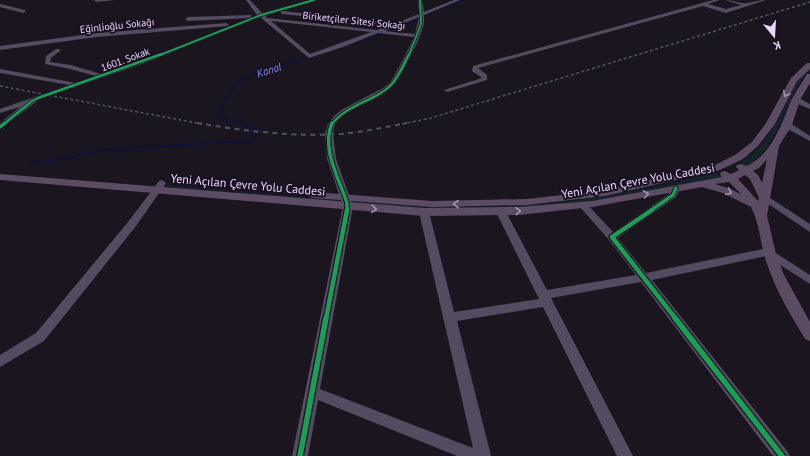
<svg xmlns="http://www.w3.org/2000/svg" width="810" height="456" font-family="'PT Sans',sans-serif">
<rect width="100%" height="100%" fill="#1a151f"/>
<g fill="#16232b">
<path d="M 810,68 L 810,71 L 801,80 L 797,87 C 784,114 774,149 747,166 L 742,164 L 742,162 C 771,141 779,117 794,86 L 798,79 Z"/>
<path d="M 716,172 L 722,177 L 596,200 L 520,208 L 441,209 L 352,204 L 355,201 C 427,208 500,209 573,201 C 621,195 669,184 716,172 Z"/>
<path d="M 164,185 L 345,201 L 343,203 L 161,187 Z"/>
</g>
<g fill="none" stroke-linecap="round" stroke-linejoin="round">
<g stroke="#11113b" stroke-width="1.5">
<path d="M 424,15 L 462,0"/>
<path d="M 385,31 L 419,18"/>
<path d="M 336,49 L 380,33"/>
<path d="M 241,124 L 228,121 L 219,116 C 223,101 233,84 247,76 L 312,56"/>
</g>
<g stroke="#11113b" stroke-width="2">
<path d="M 236,123 L 261,130"/>
<path d="M 28,165 L 105,150 L 244,141 L 253,139 L 257,135"/>
</g>
<g fill="#534b5f" fill-rule="evenodd">
<path d="M 94,0 L 114,0 L 96,2 Z"/>
<path d="M 246,0 L 250,0 L 262,13 L 309,0 L 316,0 L 282,11 L 396,23 L 419,14 L 418,0 L 422,0 L 424,12 L 454,0 L 460,0 L 424,15 L 424,24 L 418,41 L 403,71 L 394,85 L 387,91 L 348,112 L 340,118 L 335,124 L 333,133 L 336,159 L 353,206 L 320,389 L 473,448 L 419,212 L 421,210 L 424,209 L 429,212 L 454,312 L 539,299 L 496,212 L 498,210 L 501,209 L 506,212 L 547,290 L 636,275 L 608,239 L 580,207 L 578,205 L 580,203 L 586,203 L 613,232 L 669,194 L 673,186 L 676,185 L 681,188 L 676,197 L 618,238 L 646,273 L 768,248 L 810,275 L 810,284 L 766,256 L 652,280 L 787,451 L 790,456 L 773,456 L 641,282 L 551,298 L 633,456 L 617,456 L 543,307 L 457,321 L 491,456 L 457,456 L 318,400 L 308,456 L 292,456 L 343,206 L 327,159 L 325,133 L 328,124 L 335,115 L 343,109 L 383,88 L 390,83 L 402,62 L 414,37 L 378,33 L 343,47 L 309,58 L 260,17 L 142,64 L 40,99 L 0,129 L 0,123 L 20,107 L 0,113 L 0,109 L 69,85 L 0,73 L 0,69 L 76,83 L 95,76 L 70,69 L 45,64 L 46,56 L 56,49 L 60,49 L 60,51 L 51,58 L 50,62 L 71,65 L 101,74 L 138,62 L 257,15 ZM 280,11 L 282,14 L 390,25 L 377,30 L 267,18 L 265,16 ZM 419,17 L 415,34 L 385,31 ZM 271,21 L 371,32 L 310,54 Z"/>
<path d="M 713,0 L 720,0 L 708,4 L 726,9 L 741,5 L 725,0 C 732,0 740,4 747,3 C 754,2 759,0 766,0 L 726,13 L 703,6 L 478,68 L 487,75 L 487,80 L 447,92 L 444,90 L 482,78 L 472,71 L 473,66 Z"/>
<path d="M 0,4 L 25,10 L 26,11 L 23,13 L 0,7 Z"/>
<path d="M 251,15 L 252,16 L 249,18 L 188,21 L 185,19 L 188,17 Z"/>
<path d="M 226,23 L 229,25 L 228,26 L 97,37 L 0,50 L 0,46 L 97,33 Z"/>
<path d="M 793,98 L 799,98 L 810,104 L 810,109 L 793,102 Z"/>
<path d="M 784,123 L 790,123 L 810,136 L 810,141 L 784,127 Z"/>
<path d="M 162,180 L 166,183 L 136,226 L 44,341 L 0,367 L 0,355 L 36,333 L 128,222 L 159,181 Z"/>
<path d="M 764,194 L 810,224 L 810,232 L 761,199 L 759,197 Z"/>
</g>
<g fill="#5c4c63" fill-rule="evenodd">
<path d="M 807,63 L 810,63 L 810,69 L 797,81 L 775,124 L 758,146 L 743,159 L 720,170 L 605,196 L 527,205 L 432,207 L 313,198 L 307,195 L 313,192 L 432,201 L 527,199 L 605,190 L 713,166 L 735,155 L 752,142 L 766,123 L 791,78 Z"/>
<path d="M 807,74 L 810,74 L 810,83 L 800,100 L 792,125 L 779,146 L 767,216 L 776,254 L 784,275 L 810,322 L 810,341 L 805,339 C 790,314 775,289 766,261 C 760,243 760,224 751,207 L 723,193 L 702,187 L 592,207 L 519,215 L 424,216 L 0,180 L 0,174 L 424,208 L 519,207 L 592,201 L 722,177 L 720,174 L 721,172 L 725,171 L 731,174 L 739,170 L 736,167 L 737,165 L 741,164 L 747,166 C 772,154 781,125 791,101 C 795,92 802,83 807,74 ZM 767,159 L 762,183 L 758,175 L 753,171 L 759,168 ZM 745,175 L 750,179 L 759,198 L 758,201 L 738,179 ZM 729,182 L 742,195 L 731,189 L 715,184 Z"/>
</g>
<g stroke="#4d5469" stroke-width="1.5" stroke-dasharray="3 2.5" stroke-linecap="butt">
<path d="M 0,86 L 202,124"/>
<path d="M 402,124 L 431,118 L 810,2"/>
</g>
<path stroke="#4d5469" stroke-width="2" stroke-dasharray="5 4.5" stroke-linecap="butt" d="M 197,123 C 243,131 294,137 341,134 C 363,132 385,127 407,123"/>
<defs>
<g id="cycleway-far4">
<path d="M 160,55 L 261,15 L 314,0"/>
<path d="M 409,55 L 421,24 L 420,0"/>
</g>
<g id="cycleway-far3">
<path d="M 4,124 L 32,101 L 38,98 L 162,54"/>
<path d="M 332,124 C 347,104 375,102 392,84 C 399,76 404,64 409,54"/>
</g>
<g id="cycleway-far2">
<path d="M 332,123 C 321,149 339,178 347,203 L 347,211"/>
<path d="M 0,127 L 5,123"/>
<path d="M 650,211 L 673,195 L 676,188"/>
</g>
<g id="cycleway-far1">
<path d="M 652,210 L 612,237 L 676,319"/>
<path d="M 326,319 L 347,210"/>
</g>
<g id="cycleway">
<path d="M 675,318 L 782,456"/>
<path d="M 300,456 L 326,318"/>
</g>
</defs>
<use href="#cycleway-far4" stroke="#1b1123" stroke-width="3.5"/>
<use href="#cycleway-far3" stroke="#1b1123" stroke-width="4"/>
<use href="#cycleway-far2" stroke="#1b1123" stroke-width="5.5"/>
<use href="#cycleway-far1" stroke="#1b1123" stroke-width="7"/>
<use href="#cycleway" stroke="#1b1123" stroke-width="8"/>
<use href="#cycleway-far4" stroke="#1a9f57" stroke-width="2"/>
<use href="#cycleway-far3" stroke="#1a9f57" stroke-width="2.5"/>
<use href="#cycleway-far2" stroke="#1a9f57" stroke-width="3.5"/>
<use href="#cycleway-far1" stroke="#1a9f57" stroke-width="4.5"/>
<use href="#cycleway" stroke="#1a9f57" stroke-width="5.5"/>
</g>
<defs><path id="oneway-chevron" d="M-2-3.5L2.5 0L-2 3.5" fill="none" stroke-width="1.6" stroke-linecap="round" stroke-linejoin="round"/></defs>
<g stroke="#a292ae">
<use href="#oneway-chevron" transform="translate(786 94) rotate(117)"/>
<use href="#oneway-chevron" transform="translate(729 192) rotate(22)"/>
<use href="#oneway-chevron" transform="translate(646 194) rotate(-11)"/>
<use href="#oneway-chevron" transform="translate(456 204) rotate(-179)"/>
<use href="#oneway-chevron" transform="translate(374 209) rotate(5)"/>
<use href="#oneway-chevron" transform="translate(518 211) rotate(-3)"/>
</g>
<g text-anchor="middle" stroke-width="4" stroke-linejoin="round" paint-order="stroke">
<g font-size="10" fill="#e8d8fa" stroke="#1b1123">
<text transform="translate(354 20) rotate(6)" y="4">Biriketçiler Sitesi Sokağı</text>
<text transform="translate(117 25) rotate(-6)" y="4">Eğinlioğlu Sokağı</text>
<text transform="translate(125 59) rotate(-20)" y="4">1601. Sokak</text>
</g>
<g font-size="11" font-style="italic" fill="#738aee" stroke="#1b1123">
<text transform="translate(269 70) rotate(-18)" y="4">Kanal</text>
</g>
<g font-size="12" fill="#e8d8fa" stroke="#1b1123">
<text transform="translate(638 181) rotate(-10)" y="4">Yeni Açılan Çevre Yolu Caddesi</text>
<text transform="translate(248 185) rotate(5)" y="4">Yeni Açılan Çevre Yolu Caddesi</text>
</g>
</g>
<g transform="translate(774 36) rotate(162)" stroke="#1b1123" stroke-width="3" paint-order="stroke">
<path d="M0-3L7 15L0 10L-7 15Z" fill="#e8d8fa"/>
<text y="-6" font-size="11" font-weight="bold" text-anchor="middle" fill="#e8d8fa">K</text>
</g>
</svg>
